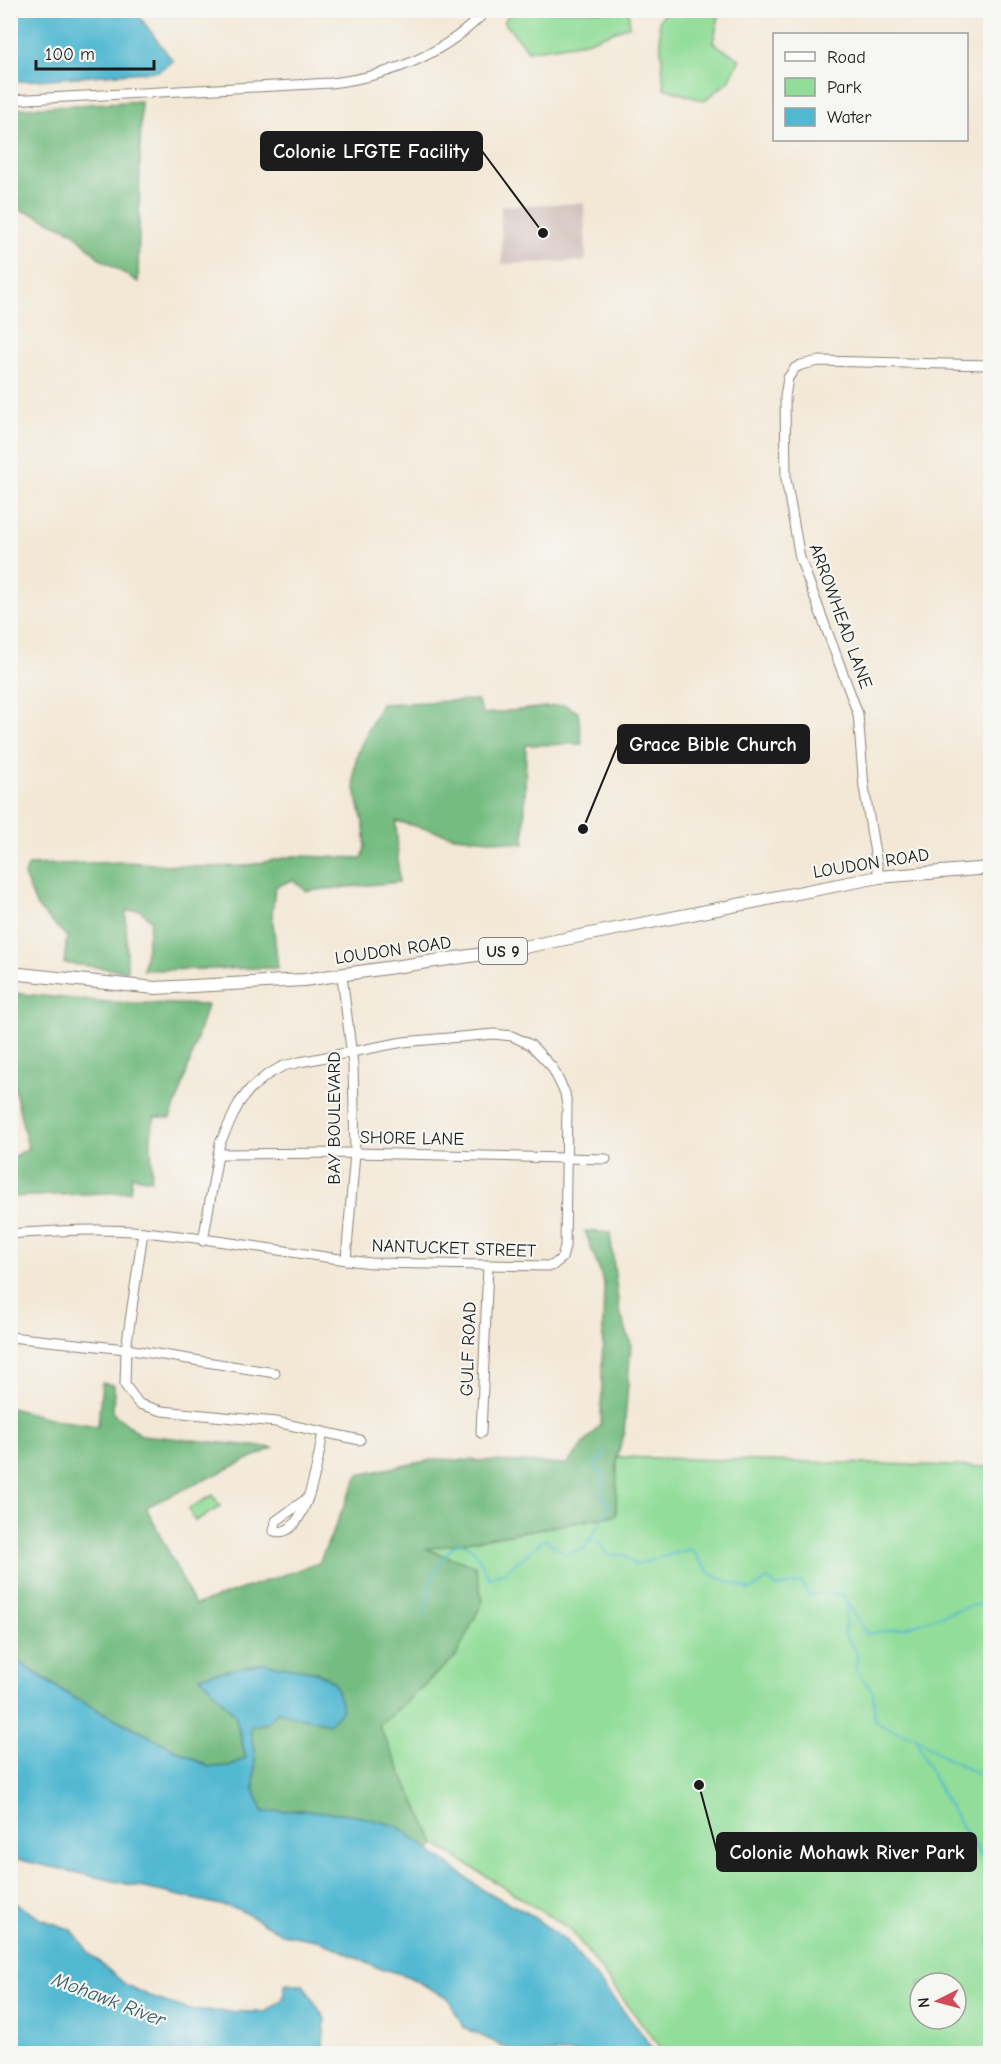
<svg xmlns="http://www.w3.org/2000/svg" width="1001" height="2064" font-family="'Comic Neue',sans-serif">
<rect width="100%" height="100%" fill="#f6f6f2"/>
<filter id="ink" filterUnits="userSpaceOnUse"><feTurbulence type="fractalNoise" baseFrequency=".0167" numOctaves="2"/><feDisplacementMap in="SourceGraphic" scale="12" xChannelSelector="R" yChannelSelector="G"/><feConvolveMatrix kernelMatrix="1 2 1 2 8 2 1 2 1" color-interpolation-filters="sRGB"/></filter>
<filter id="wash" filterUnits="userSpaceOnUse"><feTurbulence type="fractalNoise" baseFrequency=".008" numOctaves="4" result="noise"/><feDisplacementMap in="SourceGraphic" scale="24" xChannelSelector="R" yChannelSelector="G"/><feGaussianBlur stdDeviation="1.35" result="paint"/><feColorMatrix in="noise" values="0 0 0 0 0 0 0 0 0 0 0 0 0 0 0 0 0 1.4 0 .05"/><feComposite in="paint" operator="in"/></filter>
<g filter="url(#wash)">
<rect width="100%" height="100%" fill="#f3e8d6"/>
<path fill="#d1c0bc" d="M 584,203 L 586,261 L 502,264 L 501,206 Z"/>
<g fill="#92dd99" stroke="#577c5a" stroke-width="1.5" fill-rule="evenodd">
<path d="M 511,11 L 629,11 L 629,26 L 586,42 L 528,51 L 504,22 Z"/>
<path d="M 665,11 L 720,11 L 713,43 L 740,59 L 729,81 L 704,101 L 664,88 L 659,21 Z"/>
<path d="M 617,1457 L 990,1467 L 990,2053 L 664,2053 L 570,1929 L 435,1844 L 379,1726 L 456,1656 L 425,1549 L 616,1515 ZM 920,1983 L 956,1983 L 956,2019 L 920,2019 Z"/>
<path d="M 213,1495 L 220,1507 L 195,1521 L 188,1509 Z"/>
</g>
<g fill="#75bc81" stroke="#486c4e" stroke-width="1.5">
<path d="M 141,101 L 138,282 L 99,258 L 72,231 L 33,214 L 11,208 L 10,109 Z"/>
<path d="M 477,700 L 483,714 L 565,705 L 578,712 L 582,744 L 526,745 L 524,844 L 454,836 L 396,821 L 399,882 L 306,891 L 293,880 L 275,887 L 272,913 L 278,968 L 143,970 L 151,920 L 140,910 L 126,911 L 127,971 L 64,963 L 67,937 L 37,907 L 24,875 L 29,865 L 125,862 L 201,867 L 244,866 L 294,856 L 362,858 C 372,835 356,805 354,781 C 352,754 370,728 381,704 Z"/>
<path d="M 11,993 L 107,1002 L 207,1005 L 181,1091 L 170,1118 L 155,1117 C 147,1139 154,1156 151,1180 L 132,1176 L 130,1192 L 11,1197 L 11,1159 L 28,1148 L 11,1073 Z"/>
<path d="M 585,1231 L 610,1233 L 619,1309 L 631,1344 L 624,1433 L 617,1457 L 616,1515 L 426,1549 L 475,1566 L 483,1601 L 456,1656 L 379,1726 L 435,1844 L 430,1852 L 397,1826 L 299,1810 L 263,1812 L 254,1789 L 255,1758 L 250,1727 L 267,1723 L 277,1712 L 263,1663 L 200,1676 L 235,1715 L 246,1759 L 229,1766 L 209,1767 L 69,1695 L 11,1657 L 10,1408 L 57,1420 L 98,1426 L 102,1383 L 114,1385 L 113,1413 L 141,1435 L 273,1448 L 146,1507 L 195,1605 L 319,1563 L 358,1475 L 436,1459 L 567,1464 L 601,1424 L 604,1283 Z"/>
</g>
<g fill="#53b9d2" stroke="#386a77" stroke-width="1.5">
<path d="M 11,10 L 135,11 L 173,61 L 158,71 L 11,82 Z"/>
<path d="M 11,1657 L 69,1695 L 209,1767 L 229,1766 L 246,1758 L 235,1715 L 200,1676 L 263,1663 L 316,1672 L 334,1682 L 343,1709 L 329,1724 L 277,1712 L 267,1723 L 250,1727 L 255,1758 L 254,1789 L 263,1812 L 299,1810 L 350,1814 L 397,1826 L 483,1890 L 528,1913 L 566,1941 L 643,2035 L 654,2053 L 511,2053 L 509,2049 L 463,2027 L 448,1998 L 407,1976 L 373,1966 L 322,1941 L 282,1934 L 238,1909 L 11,1858 Z"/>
<path d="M 10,1900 L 41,1919 L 72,1930 L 90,1954 L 125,1984 L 156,1999 L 193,2011 L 265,2012 L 283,1999 L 285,1984 L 303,1984 L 325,2019 L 323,2045 L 333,2053 L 11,2053 Z"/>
</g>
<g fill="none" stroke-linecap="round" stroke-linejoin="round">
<g stroke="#53b9d2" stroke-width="2">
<path d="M 589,1541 L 610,1507 L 603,1496 L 602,1475 L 597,1470 L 595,1463 L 603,1458 L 604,1451"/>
<path d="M 847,1604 L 844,1634 L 857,1652 L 856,1670 L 873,1692 L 875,1722 L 903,1734 L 916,1737 L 942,1756 L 990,1780"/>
<path d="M 424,1618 C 429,1588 434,1560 460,1541 L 475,1551 L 489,1578 L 506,1571 L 545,1539 L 565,1554 L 584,1549 L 589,1541 L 599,1542 L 608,1555 L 624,1555 L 635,1565 L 690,1549 L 711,1574 L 750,1590 L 768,1579 L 777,1587 L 801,1582 L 809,1596 L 822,1593 L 843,1595 L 866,1634 L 905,1628 L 970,1606 L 990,1603"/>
<path d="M 916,1737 C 932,1783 962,1828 990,1867"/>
</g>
</g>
</g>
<g filter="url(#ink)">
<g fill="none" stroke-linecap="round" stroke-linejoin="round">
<defs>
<g id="minor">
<path d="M 10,100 L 331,83 C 390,76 445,54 487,10"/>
<path d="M 879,877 L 864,787 L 858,714 L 800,558 L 786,479 L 785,397 L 788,378 L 795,368 L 801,365 L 819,361 L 990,365"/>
<path d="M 342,976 L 353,1065 L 355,1153 L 346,1260"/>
<path d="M 218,1154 L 355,1153 L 606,1159"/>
<path d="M 143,1232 L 126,1349 L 125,1385 L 139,1404 L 162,1411 L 276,1422 L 360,1440"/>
<path d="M 10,1234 C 55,1231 99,1228 143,1232 C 219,1239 295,1254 371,1263 L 552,1266 L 562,1258 L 565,1247 L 567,1105 L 565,1093 L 552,1067 L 531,1045 L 512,1036 L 494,1034 L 403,1042 L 300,1062 L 283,1066 L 267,1075 L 250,1089 L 239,1103 L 220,1143 L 203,1241"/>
<path d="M 10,1337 L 126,1349 L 275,1373"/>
<path d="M 481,1433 L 488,1266"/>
<path d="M 305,1500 L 276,1521 L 274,1531 C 307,1541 319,1454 323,1432"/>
</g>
<path id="major" d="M 10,973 L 155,988 L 304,980 L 504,951 L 879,877 L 990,868"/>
</defs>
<use href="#minor" stroke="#888279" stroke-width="11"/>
<use href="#major" stroke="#888279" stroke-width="14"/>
<use href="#minor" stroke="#fff" stroke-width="9"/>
<use href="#major" stroke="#fff" stroke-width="12"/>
</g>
</g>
<g text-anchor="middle" stroke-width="4.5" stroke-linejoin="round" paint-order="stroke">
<rect fill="#f6f6f2" stroke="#5d5d5c" stroke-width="1.5" x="479" y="938" width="48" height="26" rx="4.5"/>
<g font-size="16" font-weight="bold" fill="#1c1c1c">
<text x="503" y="957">US 9</text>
</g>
<g font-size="18" fill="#1c1c1c" stroke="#f6f6f2">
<text transform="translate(841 616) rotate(70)" y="6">ARROWHEAD LANE</text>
<text transform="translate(871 863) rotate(-9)" y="6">LOUDON ROAD</text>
<text transform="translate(393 950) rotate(-8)" y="6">LOUDON ROAD</text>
<text transform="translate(334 1118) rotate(-90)" y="6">BAY BOULEVARD</text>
<text transform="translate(412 1138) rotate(1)" y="6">SHORE LANE</text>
<text transform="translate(454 1248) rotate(2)" y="6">NANTUCKET STREET</text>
<text transform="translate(468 1349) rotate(-88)" y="6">GULF ROAD</text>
</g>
<g font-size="20" font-style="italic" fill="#325b65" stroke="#f6f6f2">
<text transform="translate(109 1999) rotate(21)" y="7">Mohawk River</text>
</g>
</g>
<path fill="none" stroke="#1c1c1c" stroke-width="2" d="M543 233L482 151M583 829L618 744M699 1785L717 1852"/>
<g fill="#1c1c1c" stroke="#f6f6f2" stroke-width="2">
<circle cx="543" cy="233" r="6"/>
<circle cx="583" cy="829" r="6"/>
<circle cx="699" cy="1785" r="6"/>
</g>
<g fill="#1c1c1c" stroke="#1c1c1c" stroke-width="2">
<rect x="261" y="132" width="221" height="38" rx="6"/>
<rect x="618" y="725" width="191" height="38" rx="6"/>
<rect x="717" y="1833" width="259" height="38" rx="6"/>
</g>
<g font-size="20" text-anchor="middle" font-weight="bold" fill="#fff">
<text x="371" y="158">Colonie LFGTE Facility</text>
<text x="713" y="751">Grace Bible Church</text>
<text x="847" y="1859">Colonie Mohawk River Park</text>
</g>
<rect width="1001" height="2064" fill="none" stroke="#f6f6f2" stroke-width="36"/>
<rect x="773" y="33" width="195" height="108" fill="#f6f6f2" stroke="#9f9f9c" stroke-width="1.5"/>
<rect x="785" y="52" width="30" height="9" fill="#ffffff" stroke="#9f9f9c" stroke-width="1.5"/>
<text x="827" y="63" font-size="18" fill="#1c1c1c">Road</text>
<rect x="785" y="78" width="30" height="18" fill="#92dd99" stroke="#9f9f9c" stroke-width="1.5"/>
<text x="827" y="93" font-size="18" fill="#1c1c1c">Park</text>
<rect x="785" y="108" width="30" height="18" fill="#53b9d2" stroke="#9f9f9c" stroke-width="1.5"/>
<text x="827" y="123" font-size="18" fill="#1c1c1c">Water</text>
<g transform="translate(938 2001) rotate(264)"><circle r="28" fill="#f6f6f2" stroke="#9f9f9c" stroke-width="1.5"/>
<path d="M0-4.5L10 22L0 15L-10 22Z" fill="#d1495b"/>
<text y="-9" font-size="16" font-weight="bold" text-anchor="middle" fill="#1c1c1c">N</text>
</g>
<path d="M36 60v9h118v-9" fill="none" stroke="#1c1c1c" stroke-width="3"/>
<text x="45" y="60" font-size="18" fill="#1c1c1c" stroke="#f6f6f2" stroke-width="4.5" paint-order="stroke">100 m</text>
</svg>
